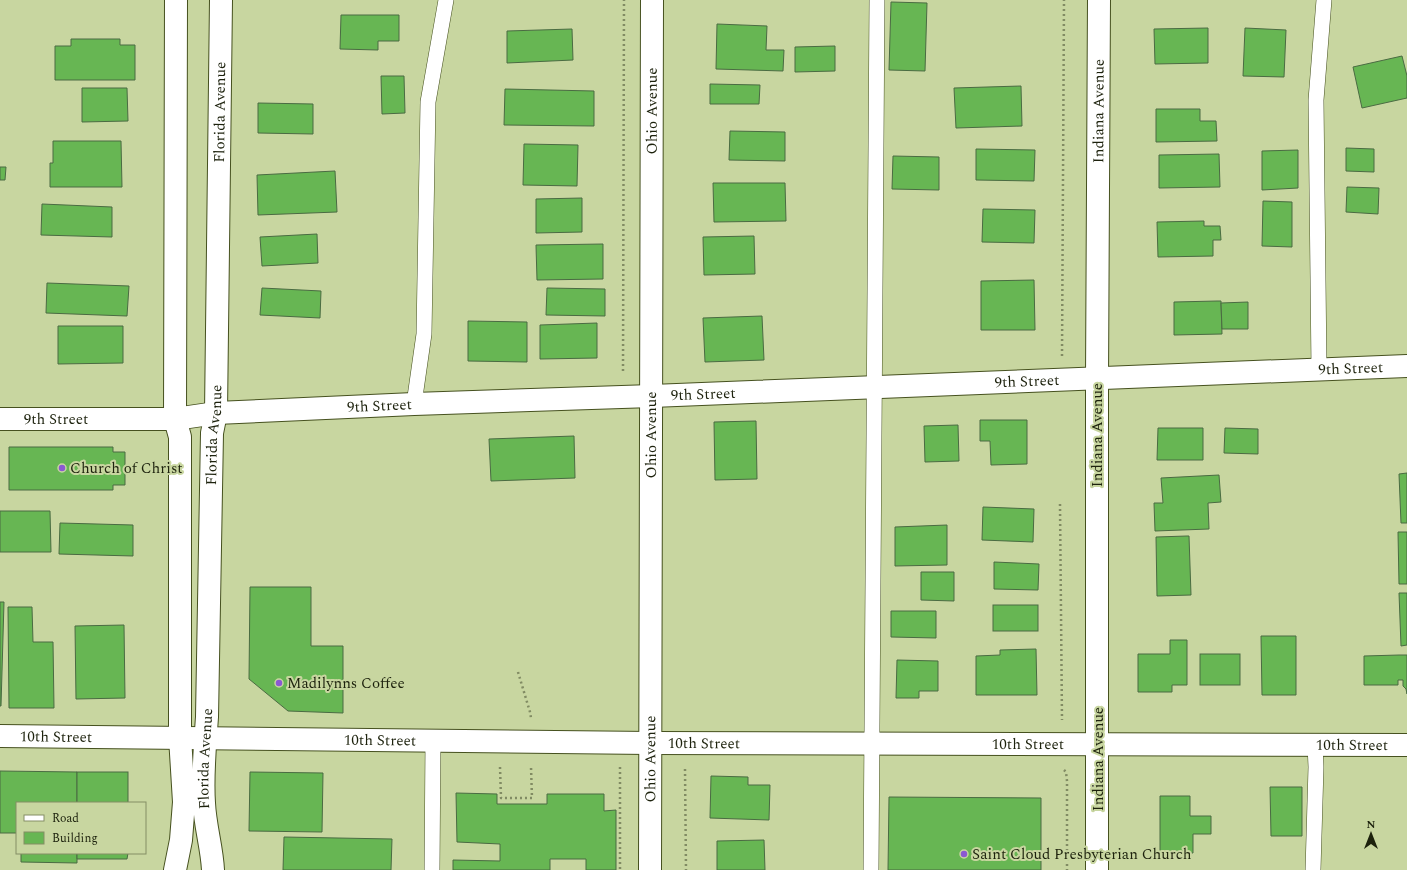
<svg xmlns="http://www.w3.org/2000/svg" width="1407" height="870" font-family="Spectral,serif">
<rect width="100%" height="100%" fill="#c8d6a0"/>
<g fill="#67b653" stroke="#4a6b42">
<path d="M 891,2 L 927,3 L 925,71 L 889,70 Z"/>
<path d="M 341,15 L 399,15 L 399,41 L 378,41 L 378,50 L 340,49 Z"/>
<path d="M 717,24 L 767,26 L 766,50 L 784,50 L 783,71 L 716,69 Z"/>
<path d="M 1208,28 L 1208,63 L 1155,64 L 1154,29 Z"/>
<path d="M 1245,28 L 1286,30 L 1284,77 L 1243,76 Z"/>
<path d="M 572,29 L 573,60 L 507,63 L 507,31 Z"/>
<path d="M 71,39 L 120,39 L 120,45 L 135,45 L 135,80 L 55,80 L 55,46 L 71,46 Z"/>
<path d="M 835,46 L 835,71 L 795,72 L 795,47 Z"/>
<path d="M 1402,56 L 1407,76 L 1407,98 L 1362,108 L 1353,67 Z"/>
<path d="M 381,76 L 404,76 L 405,113 L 382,114 Z"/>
<path d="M 710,84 L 760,85 L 759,104 L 710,104 Z"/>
<path d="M 1021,86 L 1022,126 L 956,128 L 954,88 Z"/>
<path d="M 82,88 L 127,88 L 128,121 L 82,122 Z"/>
<path d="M 505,89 L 594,91 L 594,126 L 504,125 Z"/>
<path d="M 258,103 L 313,104 L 313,134 L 258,133 Z"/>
<path d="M 1156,109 L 1200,109 L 1200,121 L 1216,121 L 1217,141 L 1156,142 Z"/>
<path d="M 730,131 L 785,132 L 785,161 L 729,160 Z"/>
<path d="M 53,141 L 121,141 L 122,187 L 50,187 L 50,163 L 53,163 Z"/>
<path d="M 524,144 L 578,145 L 577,186 L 523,185 Z"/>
<path d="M 1346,148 L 1374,149 L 1374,172 L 1346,171 Z"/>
<path d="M 976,149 L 1035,150 L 1034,181 L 976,180 Z"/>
<path d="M 1298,150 L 1298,188 L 1262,190 L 1262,151 Z"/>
<path d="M 1219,154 L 1220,187 L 1159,188 L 1159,155 Z"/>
<path d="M 893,156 L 939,157 L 939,190 L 892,189 Z"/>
<path d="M 0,167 L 6,167 L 5,180 L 0,180 Z"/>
<path d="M 335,171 L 337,212 L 258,215 L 257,175 Z"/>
<path d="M 713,183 L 785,183 L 786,221 L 714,222 Z"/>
<path d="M 1347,187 L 1379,188 L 1378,214 L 1346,212 Z"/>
<path d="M 582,198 L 582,232 L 536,233 L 536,199 Z"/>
<path d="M 1263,201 L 1292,202 L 1292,247 L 1262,246 Z"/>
<path d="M 42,204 L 112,207 L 112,237 L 41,235 Z"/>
<path d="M 983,209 L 1035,210 L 1034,243 L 982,242 Z"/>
<path d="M 1204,221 L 1204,226 L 1220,226 L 1221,240 L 1213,240 L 1213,256 L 1158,257 L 1157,222 Z"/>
<path d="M 317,234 L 318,263 L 262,266 L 260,237 Z"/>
<path d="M 754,236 L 755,274 L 704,275 L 703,237 Z"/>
<path d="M 603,244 L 603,279 L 537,280 L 536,245 Z"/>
<path d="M 1034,280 L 1035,330 L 981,330 L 981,281 Z"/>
<path d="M 47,283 L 129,286 L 127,316 L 46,313 Z"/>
<path d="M 262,288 L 321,291 L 320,318 L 260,315 Z"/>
<path d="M 547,288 L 605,289 L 605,316 L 546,315 Z"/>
<path d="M 1217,301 L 1221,301 L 1221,303 L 1222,334 L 1174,335 L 1174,302 Z"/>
<path d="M 1248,302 L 1248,329 L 1222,329 L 1221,303 Z"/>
<path d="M 762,316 L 764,360 L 705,362 L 703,318 Z"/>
<path d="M 468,321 L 527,322 L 527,362 L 468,361 Z"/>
<path d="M 597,323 L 597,358 L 540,359 L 540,325 Z"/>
<path d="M 58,326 L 123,326 L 123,363 L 58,364 Z"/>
<path d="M 980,420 L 1027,420 L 1027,464 L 991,465 L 990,441 L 980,441 Z"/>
<path d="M 756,421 L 757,479 L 715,480 L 714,422 Z"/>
<path d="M 958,425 L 959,461 L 925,462 L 924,426 Z"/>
<path d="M 1158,428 L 1203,428 L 1203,460 L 1157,460 Z"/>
<path d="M 1225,428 L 1258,429 L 1258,454 L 1224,453 Z"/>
<path d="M 574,436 L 575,478 L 491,481 L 489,439 Z"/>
<path d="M 9,447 L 113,447 L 113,452 L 125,452 L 125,485 L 113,485 L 113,490 L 9,490 Z"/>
<path d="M 1407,473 L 1407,523 L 1401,523 L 1399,474 Z"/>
<path d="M 1219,475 L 1221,502 L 1208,503 L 1209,529 L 1155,531 L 1154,503 L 1163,503 L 1161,478 Z"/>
<path d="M 983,507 L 1034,509 L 1033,542 L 982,540 Z"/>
<path d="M 0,511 L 50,511 L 51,552 L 0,552 Z"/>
<path d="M 60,523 L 133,525 L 133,556 L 59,554 Z"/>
<path d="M 947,525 L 947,565 L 895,566 L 895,527 Z"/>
<path d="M 1398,532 L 1407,532 L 1407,584 L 1399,584 Z"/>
<path d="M 1187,536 L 1189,536 L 1191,595 L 1157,596 L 1156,537 Z"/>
<path d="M 994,562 L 1039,564 L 1038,590 L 994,589 Z"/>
<path d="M 921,572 L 954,572 L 954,601 L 921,600 Z"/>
<path d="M 250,587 L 311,587 L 311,646 L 343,646 L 343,713 L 288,711 L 249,679 Z"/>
<path d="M 1399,593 L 1407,593 L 1407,645 L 1401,646 Z"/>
<path d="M 0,602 L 4,602 L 1,706 L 0,706 Z"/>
<rect x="993" y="605" width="45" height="26"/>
<path d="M 8,607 L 32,607 L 33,642 L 53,642 L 54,708 L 9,708 Z"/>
<path d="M 891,611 L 936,611 L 936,638 L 891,637 Z"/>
<path d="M 124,625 L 125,698 L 76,699 L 75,626 Z"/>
<path d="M 1261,636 L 1296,636 L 1296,695 L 1262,695 Z"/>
<path d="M 1170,640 L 1187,640 L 1187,685 L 1172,685 L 1172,692 L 1138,692 L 1138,654 L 1170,654 Z"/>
<path d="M 1036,649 L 1037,695 L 976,695 L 976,656 L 1000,655 L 1000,650 Z"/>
<rect x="1200" y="654" width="40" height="31"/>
<path d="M 1399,655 L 1407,655 L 1407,694 L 1406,689 L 1403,686 L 1403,680 L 1398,680 L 1398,685 L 1364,685 L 1364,656 Z"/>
<path d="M 897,660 L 938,661 L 938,691 L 919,691 L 919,698 L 896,698 Z"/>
<path d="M 0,771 L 77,772 L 77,803 L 17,803 L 17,833 L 0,833 Z"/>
<rect x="77" y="772" width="51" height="31"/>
<path d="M 250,772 L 323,773 L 322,832 L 249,831 Z"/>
<path d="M 711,776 L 748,777 L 748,785 L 770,785 L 769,820 L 710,818 Z"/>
<path d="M 1270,787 L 1302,787 L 1302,836 L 1271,836 Z"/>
<path d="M 456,793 L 497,794 L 497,804 L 547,804 L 547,794 L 604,794 L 604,811 L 616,810 L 616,870 L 586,870 L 586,859 L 550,859 L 550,870 L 453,870 L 453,860 L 500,861 L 500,844 L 457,842 Z"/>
<path d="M 1160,796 L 1190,796 L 1190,816 L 1211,816 L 1211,834 L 1193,834 L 1193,853 L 1160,853 Z"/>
<path d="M 889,797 L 1041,798 L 1041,870 L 888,870 Z"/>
<path d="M 284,837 L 392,839 L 391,870 L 283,870 Z"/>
<path d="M 764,840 L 765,870 L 717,870 L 717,841 Z"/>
<path d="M 21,853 L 77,853 L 77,863 L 21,862 Z"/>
<path d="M 77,853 L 128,853 L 127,859 L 77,859 Z"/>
</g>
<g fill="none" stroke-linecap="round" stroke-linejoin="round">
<defs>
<g id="service">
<path d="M 1319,369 L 1316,100 L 1324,0"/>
<path d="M 414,404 L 424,334 L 428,102 L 446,0"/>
<path d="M 432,870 L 433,740"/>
<path d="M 871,870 L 877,0"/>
<path d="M 1313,870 L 1316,767 L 1315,744"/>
</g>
<g id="minor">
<path id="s1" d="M 0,419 L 175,419 L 216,413 L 414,404 L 652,396 L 1407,366"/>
<path id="s2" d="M 650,870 L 652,0"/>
<path id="s3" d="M 1097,870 L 1097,378 L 1099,0"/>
</g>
<g id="tertiary">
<path id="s4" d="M 0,736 L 650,743 L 1407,745"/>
</g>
<g id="secondary">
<path d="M 175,870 L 181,840 L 184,802 L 180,737 L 180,437 L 175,419 L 176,0"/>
<path id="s5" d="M 213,870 C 212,848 205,826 204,803 C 202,775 205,746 207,717 L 212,433 L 216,413 L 221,0"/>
</g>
</defs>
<use href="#service" stroke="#46511f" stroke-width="16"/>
<use href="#minor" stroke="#46511f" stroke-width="24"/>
<use href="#tertiary" stroke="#46511f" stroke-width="24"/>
<use href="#secondary" stroke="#46511f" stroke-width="24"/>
<g stroke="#818b63" stroke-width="2.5" stroke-dasharray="2 3" stroke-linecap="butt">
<path d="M 1062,356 L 1064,0"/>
<path d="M 623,371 L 624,0"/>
<path d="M 1060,504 L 1062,720"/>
<path d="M 518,672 L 530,712 L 531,718"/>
<path d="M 500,767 L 501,798 L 532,798 L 531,767"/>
<path d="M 620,767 L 620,870"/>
<path d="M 685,769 L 686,870"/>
<path d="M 1064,770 L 1066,772 L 1067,781 L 1067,870"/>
</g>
<use href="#service" stroke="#fff" stroke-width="15"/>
<use href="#minor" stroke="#fff" stroke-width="22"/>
<use href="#tertiary" stroke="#fff" stroke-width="22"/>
<use href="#secondary" stroke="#fff" stroke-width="22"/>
</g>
<g fill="#8b59d2" stroke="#c8d6a0" stroke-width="1.5">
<circle cx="62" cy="468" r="4"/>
<circle cx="279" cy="683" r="4"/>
<circle cx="964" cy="854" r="4"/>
</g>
<g text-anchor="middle" stroke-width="4" stroke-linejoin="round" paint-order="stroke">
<g font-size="15" fill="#1d220d" stroke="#c8d6a0">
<text dy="5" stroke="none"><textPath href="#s2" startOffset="759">Ohio Avenue</textPath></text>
<text dy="5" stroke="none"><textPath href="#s3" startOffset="759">Indiana Avenue</textPath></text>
<text dy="5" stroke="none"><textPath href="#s5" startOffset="759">Florida Avenue</textPath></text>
<text dy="5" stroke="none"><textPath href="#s1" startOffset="1352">9th Street</textPath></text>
<text dy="5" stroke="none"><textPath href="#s1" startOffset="1028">9th Street</textPath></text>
<text dy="5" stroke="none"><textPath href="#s1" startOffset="704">9th Street</textPath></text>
<text dy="5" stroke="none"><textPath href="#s1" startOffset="380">9th Street</textPath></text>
<text dy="5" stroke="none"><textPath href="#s1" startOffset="56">9th Street</textPath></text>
<text dy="5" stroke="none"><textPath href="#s5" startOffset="436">Florida Avenue</textPath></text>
<text dy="5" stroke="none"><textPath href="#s2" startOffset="435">Ohio Avenue</textPath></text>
<text transform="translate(1097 435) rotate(-90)" y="5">Indiana Avenue</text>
<text dy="5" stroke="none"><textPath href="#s4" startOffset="56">10th Street</textPath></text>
<text dy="5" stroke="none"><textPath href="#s4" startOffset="380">10th Street</textPath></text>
<text dy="5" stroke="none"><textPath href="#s4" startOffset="704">10th Street</textPath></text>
<text dy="5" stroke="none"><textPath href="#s4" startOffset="1028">10th Street</textPath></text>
<text dy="5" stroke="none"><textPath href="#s4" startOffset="1352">10th Street</textPath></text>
<text dy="5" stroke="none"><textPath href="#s5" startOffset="112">Florida Avenue</textPath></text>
<text dy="5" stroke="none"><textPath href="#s2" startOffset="111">Ohio Avenue</textPath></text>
<text transform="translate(1098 759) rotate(-90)" y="5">Indiana Avenue</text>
</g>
<g font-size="15" fill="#1d220d" stroke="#c8d6a0" text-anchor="start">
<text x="70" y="473">Church of Christ</text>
<text x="287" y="688">Madilynns Coffee</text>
<text x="972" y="859">Saint Cloud Presbyterian Church</text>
</g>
</g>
<rect x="16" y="802" width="130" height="52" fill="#c8d6a0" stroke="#848e65"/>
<rect x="24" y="815" width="20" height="6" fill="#ffffff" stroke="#848e65"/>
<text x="52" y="822" font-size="12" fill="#1d220d">Road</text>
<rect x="24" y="832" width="20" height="12" fill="#67b653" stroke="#848e65"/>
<text x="52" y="842" font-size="12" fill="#1d220d">Building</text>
<g transform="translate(1371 834)" stroke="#c8d6a0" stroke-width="3" paint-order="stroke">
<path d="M0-3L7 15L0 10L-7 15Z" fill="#1d220d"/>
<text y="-6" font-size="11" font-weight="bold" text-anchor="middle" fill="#1d220d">N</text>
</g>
</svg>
